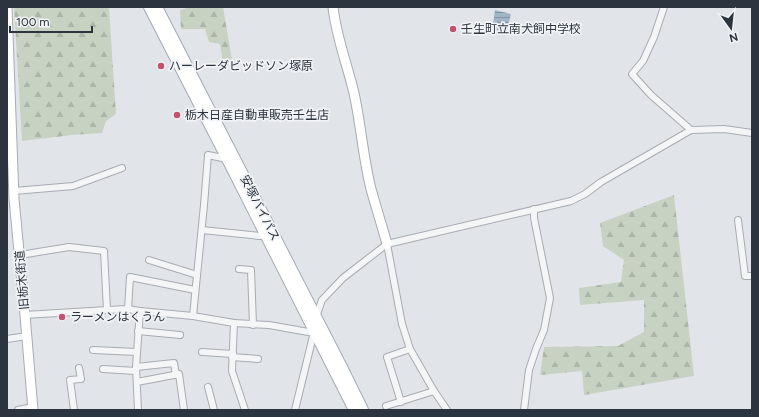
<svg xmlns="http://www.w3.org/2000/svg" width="759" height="417" font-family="Figtree,'Noto Sans JP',sans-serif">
<defs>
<pattern id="forest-firs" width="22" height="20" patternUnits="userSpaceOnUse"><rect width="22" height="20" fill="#c8d2c3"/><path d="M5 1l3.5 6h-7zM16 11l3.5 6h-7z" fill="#acb5a9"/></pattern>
<pattern id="water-rules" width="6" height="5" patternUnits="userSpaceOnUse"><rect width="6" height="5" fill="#a0b5c5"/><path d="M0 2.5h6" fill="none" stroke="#8394a1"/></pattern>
</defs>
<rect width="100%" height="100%" fill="#e1e5e9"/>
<g fill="url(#forest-firs)">
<path d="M 14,7 L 109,7 L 116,114 L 106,121 L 102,133 L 72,135 L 22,141 Z"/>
<path d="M 190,7 L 223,7 L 232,60 L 223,63 L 220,44 L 209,42 L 205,29 L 181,29 L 180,10 Z"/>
<path d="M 674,195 L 694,376 L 584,395 L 582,371 L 540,375 L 544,347 L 618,346 L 644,332 L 644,300 L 580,305 L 579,288 L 621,282 L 624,260 L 603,246 L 600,223 Z"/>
</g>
<path fill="url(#water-rules)" d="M 495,10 L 511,14 L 506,34 L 492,31 Z"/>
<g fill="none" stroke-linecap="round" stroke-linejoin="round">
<defs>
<g id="street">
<path d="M 664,7 L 654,37 L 643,61 L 632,74 L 651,95 L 691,130"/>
<path d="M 14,191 L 73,186 L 122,168"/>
<path d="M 738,220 L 745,276 L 752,276"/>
<path d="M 202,230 L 260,236"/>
<path d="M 387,244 L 402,324 L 410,349 L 434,391 L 447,410"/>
<path d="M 20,255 L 69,247 L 104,251 L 107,310"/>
<path d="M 149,260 L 197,275"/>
<path d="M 239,269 L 251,270 L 253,325"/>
<path d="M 128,309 L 130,277 L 195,290"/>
<path d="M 25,315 L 107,310 L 128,309 L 140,311 L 193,316 L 234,323 L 269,325 L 314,333"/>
<path d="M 193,316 L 204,205 L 208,155 L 227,159"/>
<path d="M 316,317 L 322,300 L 343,278 L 387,244 L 571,201 L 585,194 L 601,182 L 691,130 L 724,129 L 752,133"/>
<path d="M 234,323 L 232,371 L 245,410"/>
<path d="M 138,331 L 180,335"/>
<path d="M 7,339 L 27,336"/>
<path d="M 93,350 L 137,352"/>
<path d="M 202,352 L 233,354"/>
<path d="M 232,357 L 258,359"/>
<path d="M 136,367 L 174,363 L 176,375"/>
<path d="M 103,369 L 136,371"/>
<path d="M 137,382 L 179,374 L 184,410"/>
<path d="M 208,387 L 214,410"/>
<path d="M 401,402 L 387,357 L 410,349"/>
<path d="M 386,406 L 434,391"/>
<path d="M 18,410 L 33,407"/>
<path d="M 74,410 L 70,380 L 81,379 L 79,368"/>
<path d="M 138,410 L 136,367 L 140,311"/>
<path d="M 295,410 L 314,332"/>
<path d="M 524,410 L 529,370 L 536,349 L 544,330 L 550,298 L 534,218 L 534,209"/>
</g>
<g id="secondary">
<path d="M 7,7 L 14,199 L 25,315 L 33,410"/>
<path d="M 333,7 C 336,36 347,64 354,93 C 361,125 363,157 371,189 C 376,207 382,226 387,244"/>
</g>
<g id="primary">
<path d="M 149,7 L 227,159 L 354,410"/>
<path d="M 157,7 L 343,369 L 363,410"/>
</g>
</defs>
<use href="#street" stroke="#a7acb3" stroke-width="8"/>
<use href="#secondary" stroke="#a7acb3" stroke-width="11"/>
<use href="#primary" stroke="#a2aab3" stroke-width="12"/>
<use href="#street" stroke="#f4f5f7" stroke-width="6"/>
<use href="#secondary" stroke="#fff" stroke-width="9"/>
<use href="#primary" stroke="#fff" stroke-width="10"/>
</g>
<g fill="#c2526d" stroke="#f1f3f6" stroke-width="1.5">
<circle cx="453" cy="29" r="4"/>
<circle cx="161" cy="66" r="4"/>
<circle cx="177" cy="115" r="4"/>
<circle cx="62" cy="317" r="4"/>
</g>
<g text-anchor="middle" stroke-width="3.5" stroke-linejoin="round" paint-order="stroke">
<g font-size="12" fill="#2b343f" stroke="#f1f3f6" text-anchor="start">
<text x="461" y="33">壬生町立南犬飼中学校</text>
<text x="169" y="70">ハーレーダビッドソン塚原</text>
<text x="185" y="119">栃木日産自動車販売壬生店</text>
<text x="70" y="321">ラーメンはくうん</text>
</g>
<g font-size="12" fill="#2b343f" stroke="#f1f3f6">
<text transform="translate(260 208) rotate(63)" y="4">安塚バイパス</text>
<text transform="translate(22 280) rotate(-95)" y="4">旧栃木街道</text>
</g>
</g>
<rect width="759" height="417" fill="none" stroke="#2b343f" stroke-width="16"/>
<g transform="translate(731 28) rotate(165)" stroke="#f1f3f6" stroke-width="3" paint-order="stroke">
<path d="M0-3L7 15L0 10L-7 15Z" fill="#2b343f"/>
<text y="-6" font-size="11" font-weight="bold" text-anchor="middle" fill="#2b343f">N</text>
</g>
<path d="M10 26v6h82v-6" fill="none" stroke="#2b343f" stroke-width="2"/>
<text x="16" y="26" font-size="12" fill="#2b343f" stroke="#f1f3f6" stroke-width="3" paint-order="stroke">100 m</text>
</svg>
